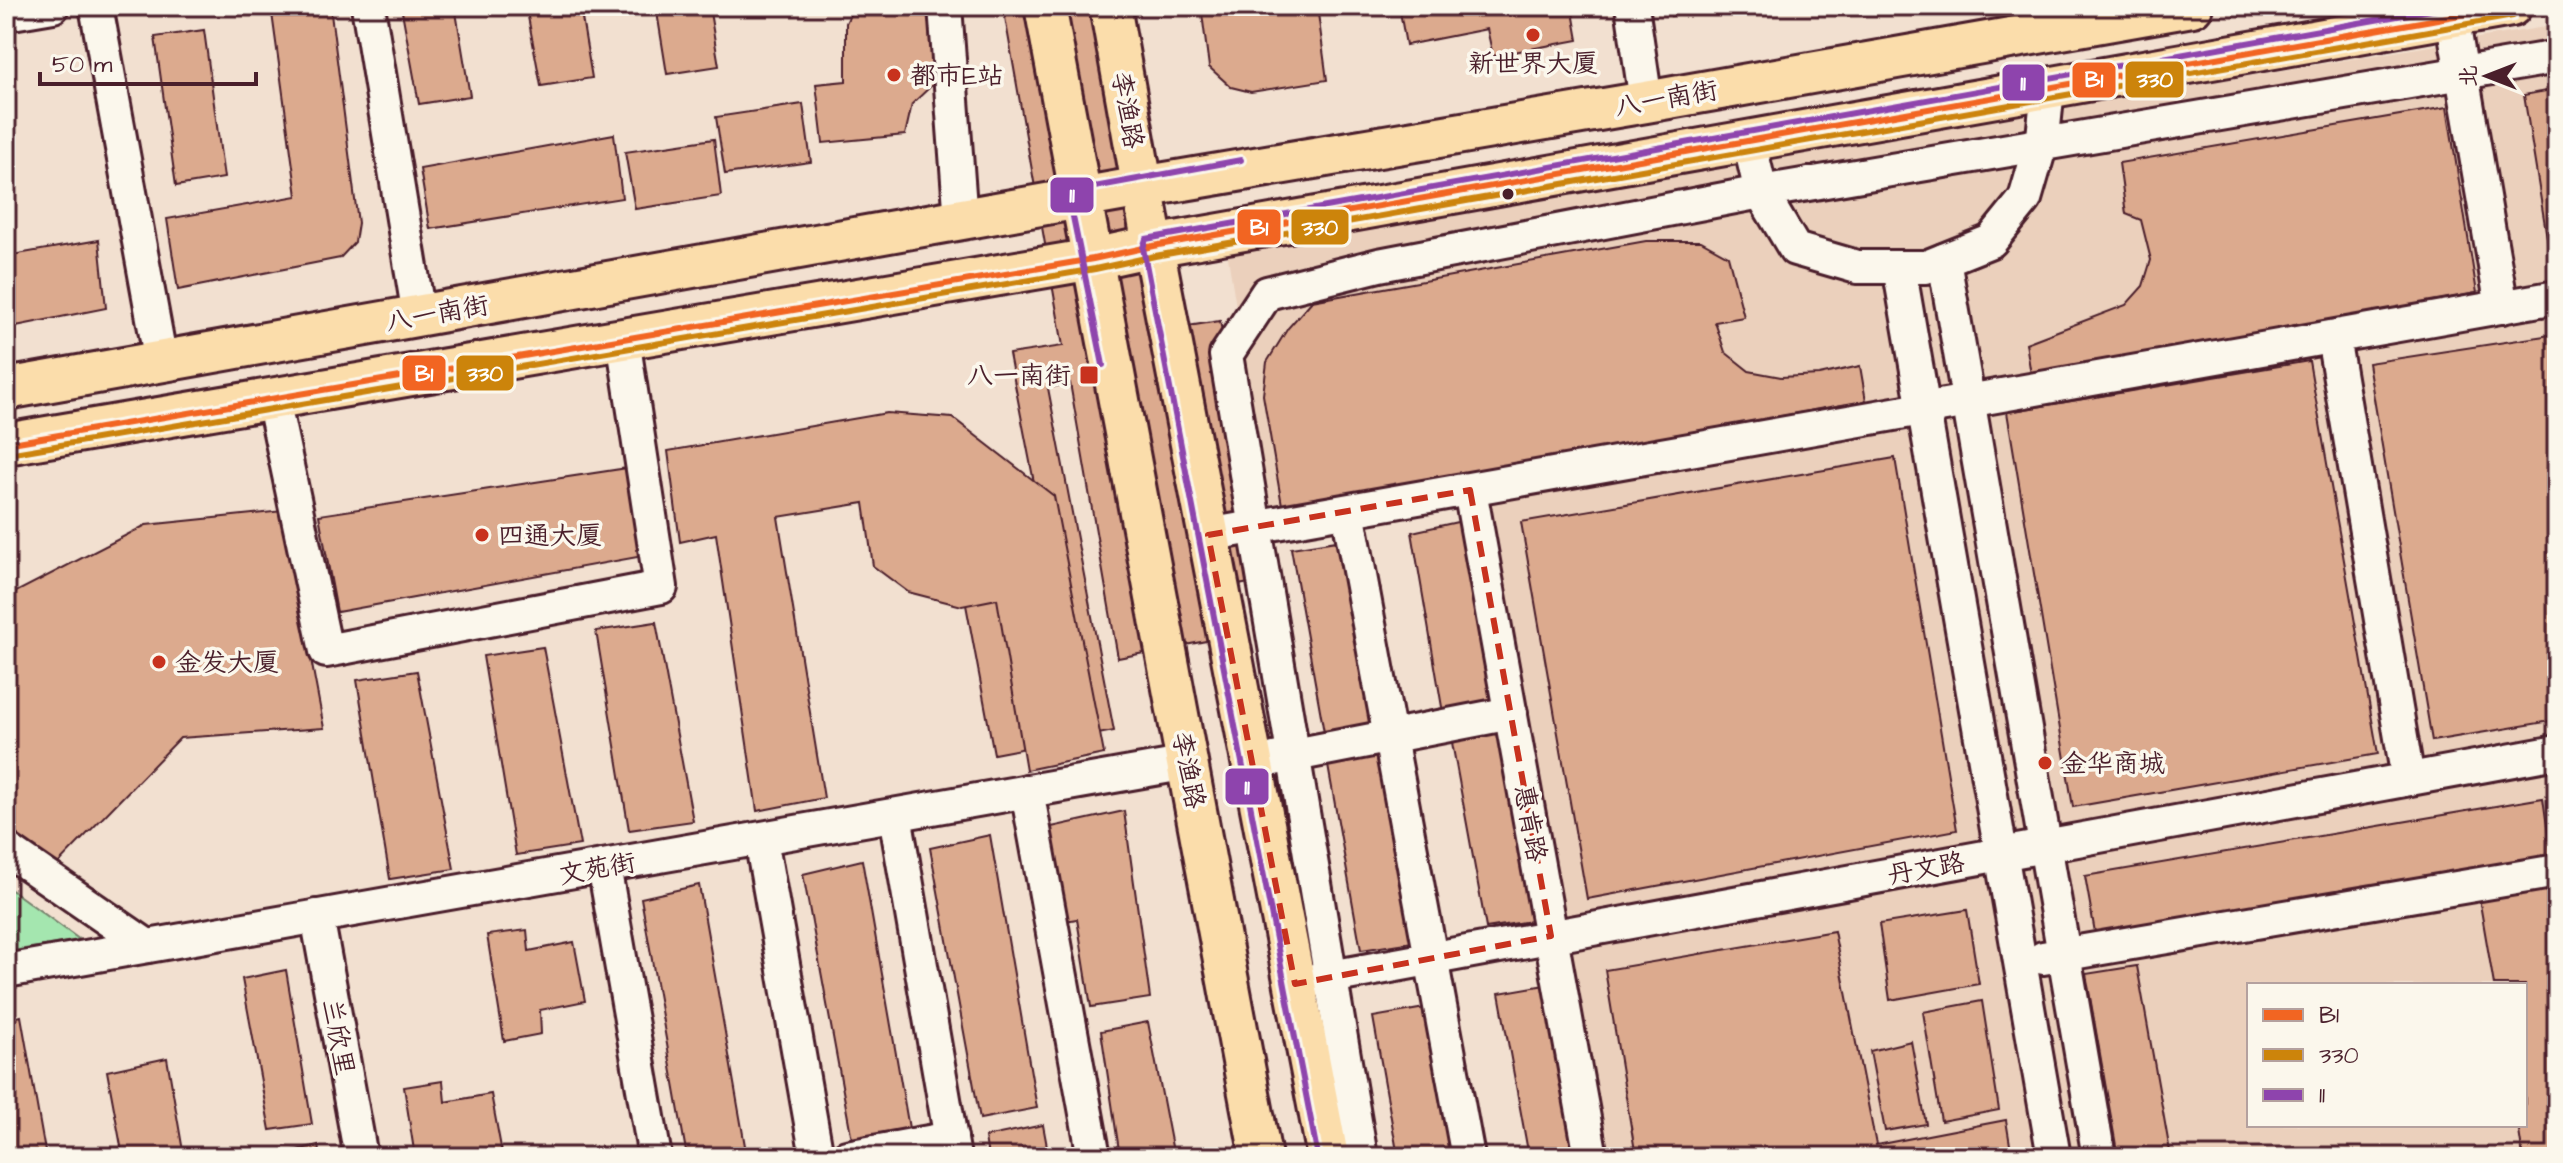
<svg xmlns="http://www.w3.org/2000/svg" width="2563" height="1163" font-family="'Architects Daughter','LXGW WenKai TC',sans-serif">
<rect width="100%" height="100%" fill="#f2e0d0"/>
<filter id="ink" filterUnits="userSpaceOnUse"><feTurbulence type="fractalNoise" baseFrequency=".0125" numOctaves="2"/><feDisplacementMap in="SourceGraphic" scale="16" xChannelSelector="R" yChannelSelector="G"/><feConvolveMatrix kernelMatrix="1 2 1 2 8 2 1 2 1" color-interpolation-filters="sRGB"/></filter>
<g filter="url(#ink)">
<path fill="#ebd0bc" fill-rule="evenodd" d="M 2557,25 L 2557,1157 L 1605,1157 L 1485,500 L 1274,540 L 1226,245 ZM 2249,985 L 2525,985 L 2525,1125 L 2249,1125 Z"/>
<path fill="#a4e6af" stroke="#77826d" stroke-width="2" d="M 6,886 L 80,940 L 6,952 Z"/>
<g fill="#dcaa8e" stroke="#4a1f2b" stroke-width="2">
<path d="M 271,6 L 330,6 L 358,223 L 355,242 L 340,258 L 178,290 L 167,219 L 297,196 Z"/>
<path d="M 401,6 L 455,6 L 470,96 L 419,104 Z"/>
<path d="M 526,6 L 580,6 L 592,78 L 541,86 Z"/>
<path d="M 656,6 L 709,6 L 719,66 L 667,74 Z"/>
<path d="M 854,6 L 934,6 L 948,70 L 912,104 L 905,135 L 823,143 L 816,84 L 846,81 L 846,23 Z"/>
<path d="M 1003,6 L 1099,6 L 1156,331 L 1220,321 L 1269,579 L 1234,586 L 1211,640 L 1118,658 L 1070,383 L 1048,388 L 1114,731 L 994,754 L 961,578 L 999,571 L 1023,714 L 1077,703 L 1009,354 L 1063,346 Z"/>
<path d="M 1201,6 L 1317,6 L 1327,80 L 1251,92 L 1231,87 L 1209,67 Z"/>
<path d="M 1399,6 L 1572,6 L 1578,40 L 1493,56 L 1487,29 L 1406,45 Z"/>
<path d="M 1670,6 L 1729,6 L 1671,16 Z"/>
<path d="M 204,30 L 224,178 L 176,186 L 155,37 Z"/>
<path d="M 2557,89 L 2557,281 L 2554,281 L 2524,95 Z"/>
<path d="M 803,104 L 811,162 L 725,174 L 716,117 Z"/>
<path d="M 2447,107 L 2477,293 L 2031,375 L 2026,343 L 2126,305 L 2143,286 L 2151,260 L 2141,220 L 2126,214 L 2119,163 Z"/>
<path d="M 614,134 L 622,198 L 430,229 L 420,169 Z"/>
<path d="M 714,139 L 721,196 L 635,209 L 625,152 Z"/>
<path d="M 99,240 L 106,308 L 6,328 L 6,256 Z"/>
<path d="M 1646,241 L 1701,241 L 1728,256 L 1744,317 L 1715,322 L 1725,352 L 1749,371 L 1781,377 L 1819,375 L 1860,366 L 1866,401 L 1282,505 L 1263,395 L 1267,362 L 1288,328 L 1312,301 Z"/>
<path d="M 2557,334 L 2557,720 L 2432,741 L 2368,363 Z"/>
<path d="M 2309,361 L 2378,754 L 2073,807 L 2007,412 Z"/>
<path d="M 887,413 L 953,418 L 1054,496 L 1104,754 L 1026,770 L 997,599 L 962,606 L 908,592 L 873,566 L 864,503 L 778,517 L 824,798 L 757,811 L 716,534 L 680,542 L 668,451 Z"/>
<path d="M 1895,458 L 1957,830 L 1587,899 L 1521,522 Z"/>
<path d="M 634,467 L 643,556 L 337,612 L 319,515 Z"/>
<path d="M 283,511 L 324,728 L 180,738 L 54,868 L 6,834 L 6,597 L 146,525 Z"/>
<path d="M 1462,521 L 1495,706 L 1443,713 L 1412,532 Z"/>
<path d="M 1343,540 L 1377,730 L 1325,738 L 1291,548 Z"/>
<path d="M 656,622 L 693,821 L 629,830 L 596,631 Z"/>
<path d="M 543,647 L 580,845 L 516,855 L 483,656 Z"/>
<path d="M 417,671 L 454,869 L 390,879 L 357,680 Z"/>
<path d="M 1503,729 L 1537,920 L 1486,928 L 1451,737 Z"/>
<path d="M 1379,751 L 1413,942 L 1361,950 L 1327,760 Z"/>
<path d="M 2543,798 L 2552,861 L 2096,938 L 2085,876 Z"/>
<path d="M 1124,811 L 1150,998 L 1091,1007 L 1077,919 L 1059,922 L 1047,828 Z"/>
<path d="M 990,835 L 1037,1108 L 980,1119 L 930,848 Z"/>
<path d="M 862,860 L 910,1134 L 853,1145 L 803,874 Z"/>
<path d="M 2557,883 L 2557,1157 L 2523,1157 L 2518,1125 L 2525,1125 L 2525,985 L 2494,985 L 2479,898 Z"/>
<path d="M 699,885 L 747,1157 L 687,1157 L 641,898 Z"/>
<path d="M 1967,910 L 1979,984 L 1890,1000 L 1879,924 Z"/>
<path d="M 527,930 L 529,951 L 574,942 L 585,1001 L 540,1010 L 541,1034 L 504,1041 L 487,935 Z"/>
<path d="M 1834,931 L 1876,1145 L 2006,1120 L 2012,1157 L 1636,1157 L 1605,970 Z"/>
<path d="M 2137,966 L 2171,1157 L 2118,1157 L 2086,974 Z"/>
<path d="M 286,970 L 312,1124 L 270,1130 L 242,979 Z"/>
<path d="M 1551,984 L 1582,1157 L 1529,1157 L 1499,993 Z"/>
<path d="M 1982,1001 L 1999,1110 L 1941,1121 L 1923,1012 Z"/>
<path d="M 1425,1008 L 1452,1157 L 1398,1157 L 1373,1017 Z"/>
<path d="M 21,1016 L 46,1157 L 6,1157 L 6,1020 Z"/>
<path d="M 1148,1022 L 1174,1157 L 1120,1157 L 1101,1031 Z"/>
<path d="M 1911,1041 L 1926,1124 L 1885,1131 L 1870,1051 Z"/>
<path d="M 167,1058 L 184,1157 L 123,1157 L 107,1071 Z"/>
<path d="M 443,1081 L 445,1102 L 491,1094 L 502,1153 L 483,1157 L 415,1157 L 404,1087 Z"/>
<path d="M 1043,1125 L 1049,1157 L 988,1157 L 985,1137 Z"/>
<path d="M 318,1145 L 320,1157 L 275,1157 L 275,1155 Z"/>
</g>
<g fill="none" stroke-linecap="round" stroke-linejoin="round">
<defs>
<g id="minor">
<path d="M 96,6 L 161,362"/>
<path d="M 368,6 L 419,316"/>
<path d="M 945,6 L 961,221"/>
<path d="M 1632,6 L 1646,102"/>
<path d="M 6,14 L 53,6"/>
<path d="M 2452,16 L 2502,307"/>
<path d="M 1749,141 L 1761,192 L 1795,249 L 1857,267 L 1926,267 L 1991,241 L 2025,199 L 2043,137 L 2048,88"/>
<path d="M 1944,260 L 2099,1157"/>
<path d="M 1899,267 L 2054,1157"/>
<path d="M 2333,337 L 2408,779"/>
<path d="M 273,399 L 326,651 L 661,587 L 623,339"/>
<path d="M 1470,490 L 1591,1157"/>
<path d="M 1348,511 L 1468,1157"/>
<path d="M 1208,535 L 2557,297"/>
<path d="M 1274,759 L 1511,713"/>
<path d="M 1027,791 L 1094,1157"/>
<path d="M 895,815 L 954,1157"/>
<path d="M 761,839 L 817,1157"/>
<path d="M 6,849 L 147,946"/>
<path d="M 604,866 L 655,1157"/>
<path d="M 317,916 L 361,1157"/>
<path d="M 2043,958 L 2557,871"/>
<path d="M 6,971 L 1188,763"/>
<path d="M 1309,981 L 2557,752"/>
<path d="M 847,1157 L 951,1138"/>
<path d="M 1361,1157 L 1226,355 L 1267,293 L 1379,265 L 1761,192 L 2557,57"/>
</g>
<g id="major">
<path d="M 1045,6 L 1261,1157"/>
<path d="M 1110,6 L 1153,246 L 1328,1157"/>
<path d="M 6,389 L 1142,187 L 1646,102 L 2192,6"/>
<path d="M 6,444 L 1093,259 L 1153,246 L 2511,6"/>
</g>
</defs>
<use href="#minor" stroke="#4a1f2b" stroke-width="38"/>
<use href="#major" stroke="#4a1f2b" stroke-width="46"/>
<use href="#minor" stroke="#fbf7ec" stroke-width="32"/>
<use href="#major" stroke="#fbddab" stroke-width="40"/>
<defs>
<path id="bus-1" d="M 6,444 L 1093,259 L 1153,246 L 2511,6"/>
<path id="bus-2" d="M 8,454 L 1095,269 L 1155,256 L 2513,16"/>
<g id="bus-3">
<path d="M 1103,365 L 1070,202 L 1072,194 L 1078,190 L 1241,160"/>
<path d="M 1318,1157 L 1143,248 L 1146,239 L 2454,6"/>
</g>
</defs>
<use href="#bus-1" stroke="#fbf7ec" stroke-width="12"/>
<use href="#bus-2" stroke="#fbf7ec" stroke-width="12"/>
<use href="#bus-3" stroke="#fbf7ec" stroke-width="12"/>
<use href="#bus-1" stroke="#f26522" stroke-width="6"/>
<use href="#bus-2" stroke="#cc840b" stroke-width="6"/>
<use href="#bus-3" stroke="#8e44ad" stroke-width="6"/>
</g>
</g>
<path fill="none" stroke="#c8321e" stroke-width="6" stroke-dasharray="16 10" stroke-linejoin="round" d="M 1470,490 L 1551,936 L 1295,984 L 1208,535 Z"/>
<g fill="#c8321e" stroke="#fbf7ec" stroke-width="3">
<circle cx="1533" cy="35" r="8"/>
<circle cx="894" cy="75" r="8"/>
<rect x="1079" y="365" width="20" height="20" rx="4"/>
<circle cx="482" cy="535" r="8"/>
<circle cx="159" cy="662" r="8"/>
<circle cx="2045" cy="763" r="8"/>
</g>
<circle fill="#4a1f2b" stroke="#fbf7ec" stroke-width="3" cx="1508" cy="194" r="7"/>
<g text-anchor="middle" stroke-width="7" stroke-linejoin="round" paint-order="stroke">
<g font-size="26" fill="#4a1f2b" stroke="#fbf7ec" text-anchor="start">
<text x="1533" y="72" text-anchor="middle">新世界大厦</text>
<text x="910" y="84">都市E站</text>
<text x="1071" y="384" text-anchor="end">八一南街</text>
<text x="498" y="544">四通大厦</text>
<text x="175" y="671">金发大厦</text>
<text x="2061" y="772">金华商城</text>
</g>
<g font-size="26" fill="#4a1f2b" stroke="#fbf7ec">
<text transform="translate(1666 98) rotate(-10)" y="9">八一南街</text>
<text transform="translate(1128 110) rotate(80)" y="9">李渔路</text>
<text transform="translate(437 313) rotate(-10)" y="9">八一南街</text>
<text transform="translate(1189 770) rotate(79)" y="9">李渔路</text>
<text transform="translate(1531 823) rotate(80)" y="9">惠肯路</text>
<text transform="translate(597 868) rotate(-10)" y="9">文苑街</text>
<text transform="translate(1926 868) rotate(-10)" y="9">丹文路</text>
<text transform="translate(339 1037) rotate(80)" y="9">兰欣里</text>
</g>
</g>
<g stroke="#fbf7ec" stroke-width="3">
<rect x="2124" y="60" width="61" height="39" rx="8" fill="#cc840b"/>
<rect x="2071" y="61" width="46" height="38" rx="8" fill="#f26522"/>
<rect x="2001" y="63" width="45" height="39" rx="8" fill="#8e44ad"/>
<rect x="1049" y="176" width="46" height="38" rx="8" fill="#8e44ad"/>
<rect x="1290" y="208" width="60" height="38" rx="8" fill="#cc840b"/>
<rect x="1236" y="208" width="46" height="38" rx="8" fill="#f26522"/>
<rect x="455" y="354" width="60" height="38" rx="8" fill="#cc840b"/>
<rect x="401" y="354" width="46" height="38" rx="8" fill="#f26522"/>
<rect x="1224" y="767" width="46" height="39" rx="8" fill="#8e44ad"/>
</g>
<g font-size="22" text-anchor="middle" font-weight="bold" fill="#fff">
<text x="2155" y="87">330</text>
<text x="2094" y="87">B1</text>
<text x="2023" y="90">11</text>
<text x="1072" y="202">11</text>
<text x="1320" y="235">330</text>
<text x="1259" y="235">B1</text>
<text x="485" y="381">330</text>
<text x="424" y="381">B1</text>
<text x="1247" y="794">11</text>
</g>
<rect width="2563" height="1163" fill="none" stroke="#fbf7ec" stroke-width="32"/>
<rect x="16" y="16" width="2531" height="1131" fill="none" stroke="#4a1f2b" stroke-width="3" filter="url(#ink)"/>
<rect x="2247" y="983" width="280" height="144" fill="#fbf7ec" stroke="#b4a19f" stroke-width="2"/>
<rect x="2263" y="1009" width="40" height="12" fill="#f26522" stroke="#b4a19f" stroke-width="2"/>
<text x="2319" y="1023" font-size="24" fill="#4a1f2b">B1</text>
<rect x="2263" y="1049" width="40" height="12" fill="#cc840b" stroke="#b4a19f" stroke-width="2"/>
<text x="2319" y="1063" font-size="24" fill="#4a1f2b">330</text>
<rect x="2263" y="1089" width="40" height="12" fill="#8e44ad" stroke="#b4a19f" stroke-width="2"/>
<text x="2319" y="1103" font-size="24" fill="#4a1f2b">11</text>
<g transform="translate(2487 76) rotate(270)" stroke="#fbf7ec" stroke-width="6" paint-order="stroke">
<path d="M0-6L14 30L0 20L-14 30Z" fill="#4a1f2b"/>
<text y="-12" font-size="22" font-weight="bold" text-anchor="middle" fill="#4a1f2b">北</text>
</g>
<path d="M40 72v12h216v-12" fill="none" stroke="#4a1f2b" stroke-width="4"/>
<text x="52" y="72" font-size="24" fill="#4a1f2b" stroke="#fbf7ec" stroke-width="6" paint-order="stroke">50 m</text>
</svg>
